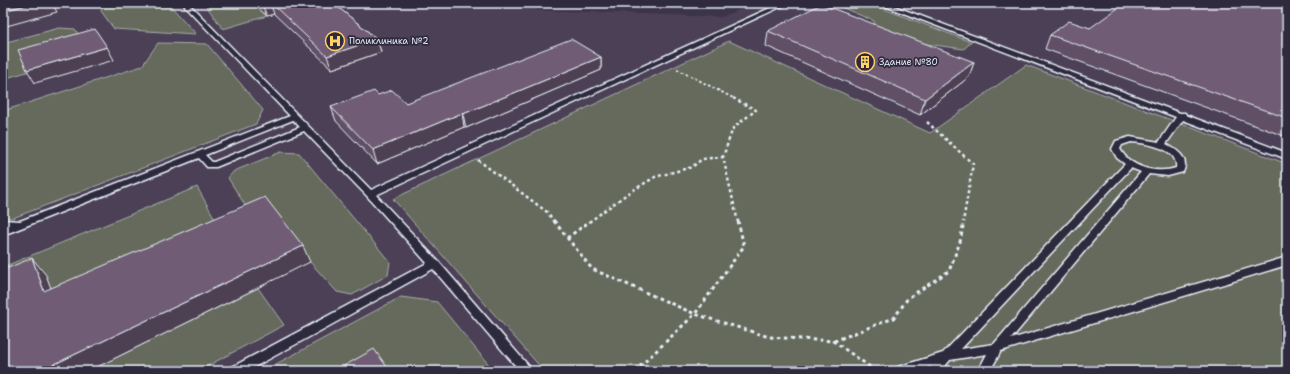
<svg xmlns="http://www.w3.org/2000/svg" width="1290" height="374" font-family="'Shantell Sans',sans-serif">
<rect width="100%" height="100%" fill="#3c3448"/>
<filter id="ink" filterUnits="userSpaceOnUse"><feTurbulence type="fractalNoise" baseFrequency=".025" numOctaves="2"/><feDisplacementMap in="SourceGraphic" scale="8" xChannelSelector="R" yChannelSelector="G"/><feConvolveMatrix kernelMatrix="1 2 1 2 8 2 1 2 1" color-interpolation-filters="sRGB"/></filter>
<g filter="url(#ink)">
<path fill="#4c4056" d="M 3,3 L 538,3 L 536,10 L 722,17 L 753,3 L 1287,3 L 1287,371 L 3,371 Z"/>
<g fill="#656a5c" stroke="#a6aeaa">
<path d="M 103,3 L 168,3 L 196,34 L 114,29 L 101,11 Z"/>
<path d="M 204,3 L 252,3 L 267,16 L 223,29 Z"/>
<path d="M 831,3 L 868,3 L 971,42 L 964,49 L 926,44 L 875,27 L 874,21 Z"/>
<path d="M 59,28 L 75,29 L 86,45 L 30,71 L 3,79 L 3,43 Z"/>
<path d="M 729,41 L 930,133 L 1026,65 L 1287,164 L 1287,371 L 544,371 L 393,199 Z"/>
<path d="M 158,43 L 207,44 L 263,110 L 256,124 L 13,218 L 3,217 L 3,111 L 142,66 Z"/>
<path d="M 281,152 L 299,153 L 390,262 L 388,275 L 352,295 L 337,292 L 310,262 L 255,221 L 228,178 L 234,171 Z"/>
<path d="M 197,187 L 224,235 L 58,307 L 3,293 L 3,267 Z"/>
<path d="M 258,288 L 284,325 L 198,371 L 89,371 Z"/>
<path d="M 401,297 L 437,302 L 494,371 L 263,371 Z"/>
</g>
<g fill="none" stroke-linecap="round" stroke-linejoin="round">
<defs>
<g id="lane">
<path d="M 182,3 L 188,3 L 371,190 L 781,3 L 789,3 L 376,195 L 438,261 L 533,371 L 520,371 L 433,269 L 247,371 L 230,371 L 232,367 L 427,263 L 367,196 L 304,131 L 216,167 L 207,167 L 199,158 L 3,235 L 3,228 L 7,227 L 3,226 L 3,220 L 20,221 L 290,116 ZM 293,120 L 300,127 L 214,162 L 212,162 L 205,155 Z"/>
<path d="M 877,3 L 886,3 L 1180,113 L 1185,113 L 1186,115 L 1287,153 L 1287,159 L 1183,120 L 1166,144 C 1177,150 1190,158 1183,172 L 1168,176 L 1149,174 L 1011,339 L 1287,257 L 1287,265 L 1001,351 L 990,371 L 978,371 L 987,354 L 950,360 L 941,371 L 928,371 L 931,366 L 917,371 L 896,371 L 898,367 L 943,353 L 1125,164 L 1117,158 L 1112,149 L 1116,141 L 1130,137 L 1159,142 L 1176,117 ZM 1131,142 C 1146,143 1179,148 1176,168 C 1157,174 1130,168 1120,149 L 1122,145 ZM 1131,168 L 1141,172 L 994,344 L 961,349 Z"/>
</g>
</defs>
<use href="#lane" stroke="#e8f1f8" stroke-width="3"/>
<path stroke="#e8f1f8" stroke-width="2" stroke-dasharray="2.5 2.5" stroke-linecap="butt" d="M 677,69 L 735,99"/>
<g stroke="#e8f1f8" stroke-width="2.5" stroke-dasharray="3 3" stroke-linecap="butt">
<path d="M 733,98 L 756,110 L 733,128 L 723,157 L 738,222"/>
<path d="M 927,122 L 973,164 L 963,222"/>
<path d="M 478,160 L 547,212 L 555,222"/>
<path d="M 589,222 L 627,194 L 655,177 L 692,167 L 702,159 L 723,157"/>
</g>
<g stroke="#e8f1f8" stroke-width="3" stroke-dasharray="3.5 3.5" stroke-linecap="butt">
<path d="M 554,221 L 592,269 L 695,314 L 769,337 L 833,341 L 876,371"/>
<path d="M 567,238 L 590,221"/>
<path d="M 834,341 L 894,318 L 908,298 L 949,271 L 960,242 L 964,221"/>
<path d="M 635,371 L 695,314 L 744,246 L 738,221"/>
</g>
<use href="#lane" fill="#2f2a3d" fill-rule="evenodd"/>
</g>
<g fill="#604f65" stroke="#e8f1f8">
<path d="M 252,3 L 333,3 L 377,39 L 381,52 L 332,69 L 274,14 L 267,16 Z"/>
<path d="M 1287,3 L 1287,137 L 1045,49 L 1050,35 L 1090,28 Z"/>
<path d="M 768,31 L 974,62 L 969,77 L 920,115 L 766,46 Z"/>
<path d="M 601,57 L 601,70 L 466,128 L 464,127 L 377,164 L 336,121 L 331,107 L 406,103 Z"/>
</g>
<g fill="#4e4052" stroke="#e8f1f8">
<path d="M 34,3 L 54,3 L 52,3 L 57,12 L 3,27 L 3,11 Z"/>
<path d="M 267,3 L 270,3 L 274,14 L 267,16 L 262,4 Z"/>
<path d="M 377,39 L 381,52 L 332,69 L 327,56 Z"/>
<path d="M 107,47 L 114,60 L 35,83 L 27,70 Z"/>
<path d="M 601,57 L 601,70 L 466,128 L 463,114 Z"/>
<path d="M 974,62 L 969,77 L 920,115 L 925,99 Z"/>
<path d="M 462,113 L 464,127 L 377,164 L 373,150 Z"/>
<path d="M 303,246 L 310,262 L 89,371 L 40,371 Z"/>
<path d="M 32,258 L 46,275 L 58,307 L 44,291 Z"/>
</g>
<g fill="#705c75" stroke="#e8f1f8">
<path d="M 3,3 L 34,3 L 3,11 Z"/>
<path d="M 271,3 L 333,3 L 377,39 L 327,56 Z"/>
<path d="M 1125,3 L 1287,3 L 1287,118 L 1050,35 L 1069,21 L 1090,28 Z"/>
<path d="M 821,4 L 974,62 L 925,99 L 768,31 Z"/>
<path d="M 95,29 L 107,47 L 27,70 L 18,50 Z"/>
<path d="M 571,39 L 601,57 L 463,114 L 462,113 L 373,150 L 331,107 L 374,91 L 378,95 L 392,90 L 406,103 Z"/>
<path d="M 265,197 L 303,246 L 40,371 L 3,371 L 3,270 L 32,258 L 44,291 Z"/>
<path d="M 374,349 L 390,371 L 335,371 Z"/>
</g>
</g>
<defs>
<symbol id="hospital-ring" viewBox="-11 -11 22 22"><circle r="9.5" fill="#2f2a3d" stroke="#ffd166" stroke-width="1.5"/><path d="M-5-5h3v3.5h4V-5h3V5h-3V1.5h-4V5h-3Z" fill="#ffd166"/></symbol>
<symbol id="building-ring" viewBox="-11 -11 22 22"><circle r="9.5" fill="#2f2a3d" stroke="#ffd166" stroke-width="1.5"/><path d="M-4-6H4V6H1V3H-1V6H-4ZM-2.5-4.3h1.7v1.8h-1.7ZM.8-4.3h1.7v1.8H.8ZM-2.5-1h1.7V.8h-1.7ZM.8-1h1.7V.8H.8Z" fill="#ffd166"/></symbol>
</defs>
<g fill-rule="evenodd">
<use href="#hospital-ring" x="324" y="30" width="22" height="22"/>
<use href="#building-ring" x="854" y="51" width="22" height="22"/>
</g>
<g text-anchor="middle" stroke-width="3.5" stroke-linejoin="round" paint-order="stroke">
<g font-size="9" fill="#e8f1f8" stroke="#2f2a3d" text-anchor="start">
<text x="349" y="44">Поликлиника №2</text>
<text x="879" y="65">Здание №80</text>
</g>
</g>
<rect width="1290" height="374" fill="none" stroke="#2f2a3d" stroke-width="16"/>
<rect x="8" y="8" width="1274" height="358" fill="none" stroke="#e8f1f8" stroke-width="1.5" filter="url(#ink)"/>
</svg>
